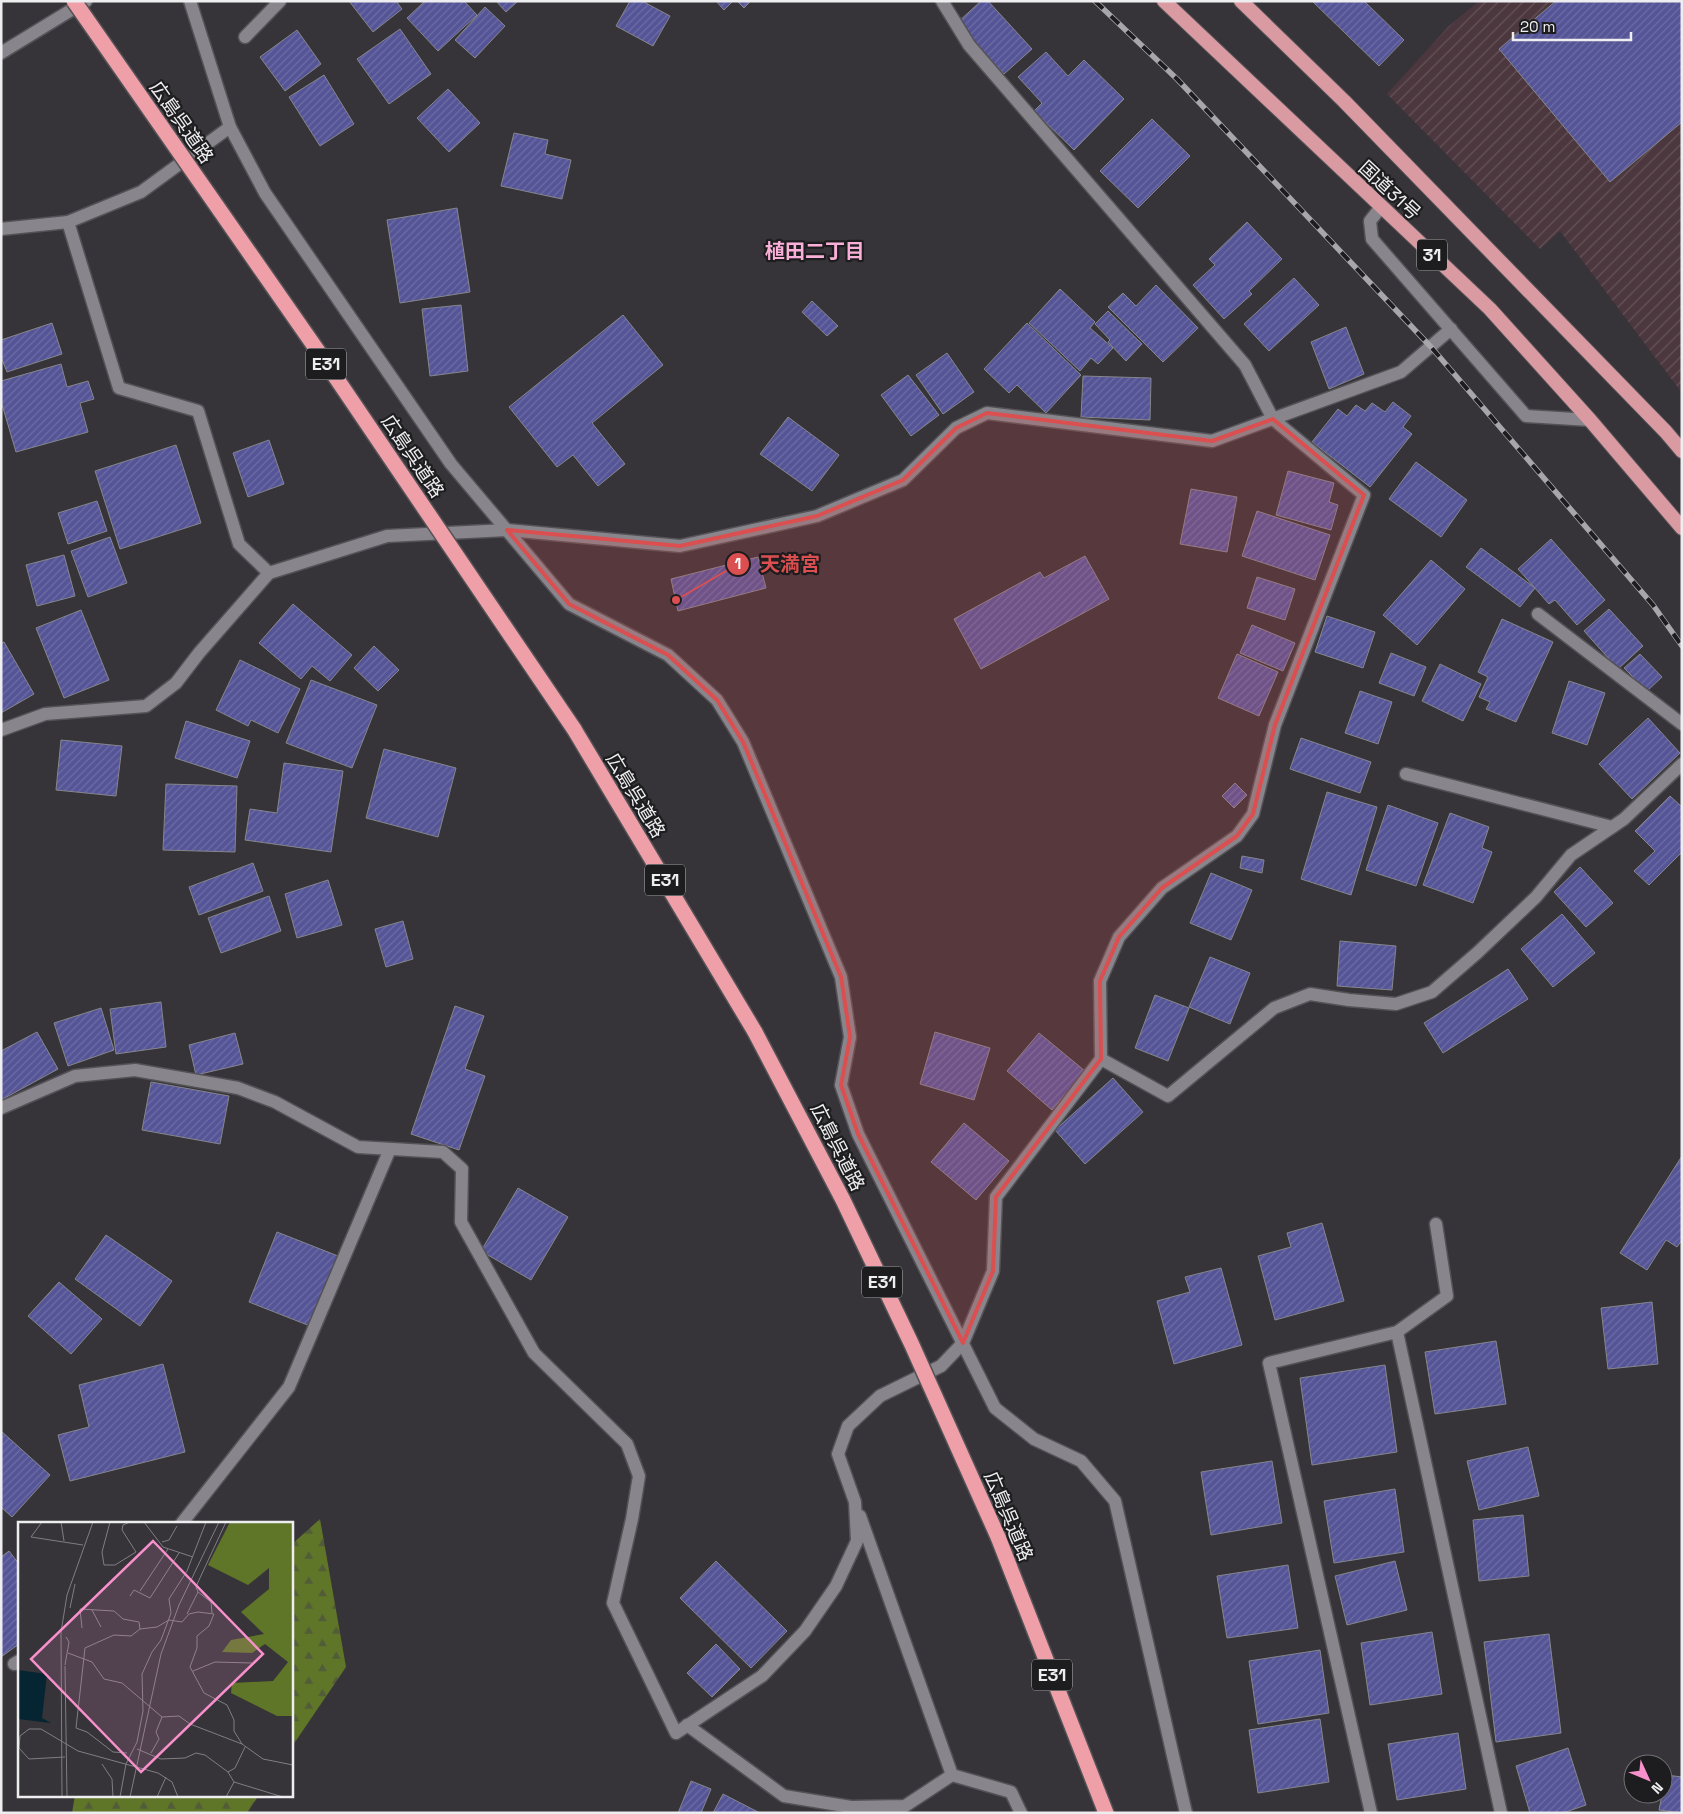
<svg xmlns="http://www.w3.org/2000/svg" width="1683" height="1814" font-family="'Space Grotesk','Noto Sans JP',sans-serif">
<defs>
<pattern id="industrial-furrows" width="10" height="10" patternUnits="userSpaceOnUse" patternTransform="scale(1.25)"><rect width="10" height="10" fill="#4b373d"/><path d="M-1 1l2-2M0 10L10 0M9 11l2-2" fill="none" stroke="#655459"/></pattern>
<pattern id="forest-firs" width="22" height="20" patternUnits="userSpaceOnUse" patternTransform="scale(1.25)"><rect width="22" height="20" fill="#5f7527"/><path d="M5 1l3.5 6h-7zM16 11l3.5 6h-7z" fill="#525c39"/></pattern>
<pattern id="building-hatch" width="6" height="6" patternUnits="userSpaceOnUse" patternTransform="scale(1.25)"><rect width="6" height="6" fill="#545497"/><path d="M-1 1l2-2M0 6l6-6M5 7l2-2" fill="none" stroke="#6d6da6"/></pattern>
</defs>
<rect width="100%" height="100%" fill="#363439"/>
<path fill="url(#industrial-furrows)" d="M 1479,1 L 1682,1 L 1682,393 L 1560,231 L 1540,249 L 1387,94 L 1448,27 Z"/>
<g fill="url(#forest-firs)">
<path d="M 320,1519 L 346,1667 L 291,1748 L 291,1545 Z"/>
<path d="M 75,1795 L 259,1795 L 247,1813 L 72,1813 Z"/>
</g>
<g fill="url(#building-hatch)" stroke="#86868c">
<path d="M 349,1 L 396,1 L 402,9 L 373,32 Z"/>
<path d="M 425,1 L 464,1 L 477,15 L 438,51 L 407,18 Z"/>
<path d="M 496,1 L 518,1 L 506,12 Z"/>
<path d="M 630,1 L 642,1 L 670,16 L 653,46 L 616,26 Z"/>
<path d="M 716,1 L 733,1 L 724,10 Z"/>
<path d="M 737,1 L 751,1 L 744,8 Z"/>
<path d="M 981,1 L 988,1 L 1032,49 L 1004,74 L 957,23 Z"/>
<path d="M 1312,1 L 1364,1 L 1404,40 L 1379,66 Z"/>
<path d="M 1556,1 L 1682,1 L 1682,122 L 1610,182 L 1499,49 Z"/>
<path d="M 485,7 L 505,26 L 475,58 L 455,40 Z"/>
<path d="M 400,29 L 431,74 L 389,104 L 357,59 Z"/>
<path d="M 297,30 L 321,64 L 285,91 L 260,57 Z"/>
<path d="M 1046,52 L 1068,76 L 1084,60 L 1124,99 L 1074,150 L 1034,111 L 1042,103 L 1018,77 Z"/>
<path d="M 324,75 L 354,124 L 320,146 L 289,97 Z"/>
<path d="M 448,89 L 480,123 L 449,152 L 417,118 Z"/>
<path d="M 1152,119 L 1190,156 L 1138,208 L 1100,171 Z"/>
<path d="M 514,133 L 548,140 L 545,154 L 571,160 L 562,199 L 501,186 Z"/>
<path d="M 457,208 L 470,292 L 400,303 L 387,220 Z"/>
<path d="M 1247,222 L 1282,259 L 1249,291 L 1252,294 L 1224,319 L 1193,285 L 1215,265 L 1209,259 Z"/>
<path d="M 1294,278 L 1319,305 L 1269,351 L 1244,324 Z"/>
<path d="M 1156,285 L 1198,328 L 1163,362 L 1108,307 L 1123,293 L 1136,306 Z"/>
<path d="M 1060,289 L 1095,322 L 1090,328 L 1113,348 L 1098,364 L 1091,358 L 1080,371 L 1029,323 Z"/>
<path d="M 812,301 L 838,326 L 827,336 L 802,312 Z"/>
<path d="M 461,305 L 468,371 L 430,376 L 422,309 Z"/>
<path d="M 1108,311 L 1142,344 L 1126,361 L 1108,342 L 1110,340 L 1095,324 Z"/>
<path d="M 623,315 L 663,365 L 592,423 L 625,464 L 598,486 L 573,455 L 557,467 L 509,407 Z"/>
<path d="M 52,323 L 62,354 L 7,372 L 1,357 L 1,340 Z"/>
<path d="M 1027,323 L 1081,375 L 1046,413 L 1017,385 L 1009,393 L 984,369 Z"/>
<path d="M 1346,327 L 1364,374 L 1329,389 L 1311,342 Z"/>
<path d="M 947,353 L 974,392 L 943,414 L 916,375 Z"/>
<path d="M 61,364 L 67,387 L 88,381 L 94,399 L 80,403 L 88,432 L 16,452 L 1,401 L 1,381 Z"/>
<path d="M 908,375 L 939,415 L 911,436 L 881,395 Z"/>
<path d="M 1083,376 L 1151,378 L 1150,420 L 1081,417 Z"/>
<path d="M 1393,402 L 1411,416 L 1403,427 L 1412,434 L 1370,487 L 1312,442 L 1338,409 L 1347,416 L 1356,405 L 1365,411 L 1372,403 L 1385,412 Z"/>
<path d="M 788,417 L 839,455 L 812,491 L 760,454 Z"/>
<path d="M 269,440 L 284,484 L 248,497 L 233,453 Z"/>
<path d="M 176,445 L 201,523 L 120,549 L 95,471 Z"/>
<path d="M 1416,462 L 1467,500 L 1441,537 L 1389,499 Z"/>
<path d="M 1288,471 L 1334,483 L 1329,502 L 1338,505 L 1331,530 L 1276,515 Z"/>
<path d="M 1191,489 L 1237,497 L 1227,552 L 1180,544 Z"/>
<path d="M 97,501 L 107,531 L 68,544 L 58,513 Z"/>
<path d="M 1257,511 L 1330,535 L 1315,580 L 1242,556 Z"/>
<path d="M 110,537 L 127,583 L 88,597 L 71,551 Z"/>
<path d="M 1551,539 L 1605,600 L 1577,625 L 1555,600 L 1549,604 L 1518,569 Z"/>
<path d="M 1481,548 L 1535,588 L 1520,607 L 1466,567 Z"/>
<path d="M 64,555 L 75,596 L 37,606 L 26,565 Z"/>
<path d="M 1085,556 L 1109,599 L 981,669 L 954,619 L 1040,572 L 1044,578 Z"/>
<path d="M 758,557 L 766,588 L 678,611 L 671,579 Z"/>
<path d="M 1431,560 L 1465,589 L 1417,645 L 1383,615 Z"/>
<path d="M 1257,577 L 1295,589 L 1285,620 L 1247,608 Z"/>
<path d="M 293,604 L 352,655 L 330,681 L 312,666 L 301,679 L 259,643 Z"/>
<path d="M 1609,609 L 1643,646 L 1618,669 L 1584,631 Z"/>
<path d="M 81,610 L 109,680 L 64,698 L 36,628 Z"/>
<path d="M 1327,616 L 1375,632 L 1363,668 L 1315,652 Z"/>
<path d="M 1502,619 L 1553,642 L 1516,722 L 1486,709 L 1490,702 L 1479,697 L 1488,677 L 1478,672 Z"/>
<path d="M 1252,625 L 1295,643 L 1283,671 L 1240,653 Z"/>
<path d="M 4,642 L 34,694 L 1,713 L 1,643 Z"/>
<path d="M 374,646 L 399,670 L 378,691 L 354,668 Z"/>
<path d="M 1391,653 L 1426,667 L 1414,696 L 1379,683 Z"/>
<path d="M 1237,654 L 1278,672 L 1259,716 L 1218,698 Z"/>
<path d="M 1640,654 L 1662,677 L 1647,691 L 1624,668 Z"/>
<path d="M 240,660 L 300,689 L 278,733 L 251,720 L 248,726 L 216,710 Z"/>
<path d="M 1440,664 L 1481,684 L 1463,721 L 1422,701 Z"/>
<path d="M 311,680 L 377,705 L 352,768 L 286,743 Z"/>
<path d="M 1569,681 L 1605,693 L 1587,745 L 1552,733 Z"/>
<path d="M 1360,691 L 1392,702 L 1378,744 L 1345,733 Z"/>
<path d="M 1648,718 L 1680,753 L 1632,799 L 1599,764 Z"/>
<path d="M 186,721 L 250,741 L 237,778 L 175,758 Z"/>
<path d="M 1301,738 L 1371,762 L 1360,793 L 1290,769 Z"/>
<path d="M 61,740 L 122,746 L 116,796 L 56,790 Z"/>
<path d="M 384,749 L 456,768 L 438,837 L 366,818 Z"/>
<path d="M 284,763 L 343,771 L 331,852 L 245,840 L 250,809 L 277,813 Z"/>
<path d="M 1235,783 L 1247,795 L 1234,808 L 1222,796 Z"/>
<path d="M 166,784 L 237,786 L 235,852 L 163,850 Z"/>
<path d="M 1327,792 L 1377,807 L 1351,895 L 1301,879 Z"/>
<path d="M 1670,796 L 1682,807 L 1682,852 L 1649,885 L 1634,871 L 1655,851 L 1635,831 Z"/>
<path d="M 1388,805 L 1438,823 L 1416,886 L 1366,870 Z"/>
<path d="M 1450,813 L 1489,827 L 1482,848 L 1492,852 L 1473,903 L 1423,885 Z"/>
<path d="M 1242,856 L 1264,860 L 1262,873 L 1240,868 Z"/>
<path d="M 253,863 L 263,891 L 199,915 L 189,887 Z"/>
<path d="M 1580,867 L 1613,903 L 1586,927 L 1554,892 Z"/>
<path d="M 1211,873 L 1252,890 L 1231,940 L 1190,923 Z"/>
<path d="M 328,880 L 342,925 L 297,938 L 285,894 Z"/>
<path d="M 269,896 L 281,931 L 221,953 L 208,918 Z"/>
<path d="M 1562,914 L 1595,953 L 1553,987 L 1521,949 Z"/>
<path d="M 403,921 L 413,959 L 386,967 L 375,929 Z"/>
<path d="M 1340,941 L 1396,946 L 1392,990 L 1337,986 Z"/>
<path d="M 1210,957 L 1250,973 L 1230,1024 L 1189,1007 Z"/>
<path d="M 1508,969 L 1528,999 L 1443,1053 L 1424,1023 Z"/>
<path d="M 1155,995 L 1189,1008 L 1168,1061 L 1135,1048 Z"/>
<path d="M 161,1002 L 166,1047 L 116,1054 L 110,1009 Z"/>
<path d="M 455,1006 L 484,1016 L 465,1069 L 485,1076 L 459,1150 L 411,1134 Z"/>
<path d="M 101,1008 L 114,1050 L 68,1066 L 54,1023 Z"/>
<path d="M 37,1032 L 58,1069 L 1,1100 L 1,1051 Z"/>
<path d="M 935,1032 L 990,1048 L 974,1100 L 920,1084 Z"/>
<path d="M 235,1033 L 243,1064 L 196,1075 L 189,1045 Z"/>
<path d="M 1039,1033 L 1085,1071 L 1052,1110 L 1007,1071 Z"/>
<path d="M 1113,1078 L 1143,1112 L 1085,1164 L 1055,1130 Z"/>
<path d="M 151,1082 L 229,1096 L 220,1144 L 142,1130 Z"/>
<path d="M 964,1123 L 1009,1161 L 976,1200 L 931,1162 Z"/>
<path d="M 1682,1156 L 1682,1240 L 1677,1247 L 1666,1240 L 1647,1270 L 1620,1253 Z"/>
<path d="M 518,1188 L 568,1217 L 531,1280 L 481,1251 Z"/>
<path d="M 1322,1223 L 1344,1301 L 1275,1320 L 1258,1256 L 1291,1247 L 1287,1233 Z"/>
<path d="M 277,1232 L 338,1256 L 310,1326 L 249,1302 Z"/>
<path d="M 106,1235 L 172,1281 L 140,1326 L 75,1279 Z"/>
<path d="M 1221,1268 L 1242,1345 L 1174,1364 L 1157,1301 L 1190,1292 L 1185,1277 Z"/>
<path d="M 59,1282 L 102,1319 L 71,1354 L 28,1316 Z"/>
<path d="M 1652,1302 L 1658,1364 L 1608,1369 L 1601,1308 Z"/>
<path d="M 1496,1341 L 1506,1404 L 1435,1414 L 1425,1352 Z"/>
<path d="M 163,1364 L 185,1452 L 70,1481 L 58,1435 L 89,1427 L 79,1385 Z"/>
<path d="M 1385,1365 L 1397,1452 L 1312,1465 L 1300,1378 Z"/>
<path d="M 1,1431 L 50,1475 L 12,1517 L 1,1507 Z"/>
<path d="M 1528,1447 L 1539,1496 L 1479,1510 L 1467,1461 Z"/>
<path d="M 1272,1461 L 1282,1523 L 1211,1535 L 1201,1472 Z"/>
<path d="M 1395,1489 L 1404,1552 L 1334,1563 L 1324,1501 Z"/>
<path d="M 1523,1515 L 1529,1576 L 1479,1581 L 1473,1520 Z"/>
<path d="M 9,1551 L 19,1564 L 19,1644 L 1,1657 L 1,1557 Z"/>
<path d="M 716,1561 L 787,1631 L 751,1668 L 680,1598 Z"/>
<path d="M 1395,1561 L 1407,1610 L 1347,1625 L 1335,1576 Z"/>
<path d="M 1288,1565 L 1298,1628 L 1227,1638 L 1217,1576 Z"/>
<path d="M 1432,1632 L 1442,1694 L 1370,1705 L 1361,1643 Z"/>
<path d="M 1549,1634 L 1561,1733 L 1496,1742 L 1484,1642 Z"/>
<path d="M 716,1644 L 740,1669 L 712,1697 L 687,1673 Z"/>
<path d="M 1320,1650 L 1329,1713 L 1258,1724 L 1249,1661 Z"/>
<path d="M 1320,1719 L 1329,1782 L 1258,1793 L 1249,1730 Z"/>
<path d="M 1458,1733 L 1466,1789 L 1397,1800 L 1388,1744 Z"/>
<path d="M 1568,1748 L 1586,1805 L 1563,1813 L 1530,1813 L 1516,1766 Z"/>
<path d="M 1666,1775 L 1682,1777 L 1682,1813 L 1659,1810 Z"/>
<path d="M 691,1781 L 711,1789 L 701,1813 L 678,1813 Z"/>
<path d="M 723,1794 L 760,1813 L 713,1813 Z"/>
</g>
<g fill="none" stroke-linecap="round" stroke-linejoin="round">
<defs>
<g id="minor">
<path d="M 190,1 L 230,127 L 265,193 L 451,464 L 569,604 L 668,655 L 717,700 L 743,742 L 841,977 L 850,1037 L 841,1085 L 858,1134 L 995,1408 L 1034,1439 L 1081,1461 L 1115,1501 L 1186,1813"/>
<path d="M 245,37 L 280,1"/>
<path d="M 1381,207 L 1370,221 L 1372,239 L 1526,416 L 1590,420"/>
<path d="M 68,222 L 119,388 L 198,411 L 239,544 L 269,573"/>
<path d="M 1,229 L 68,222 L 141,192 L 230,127"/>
<path d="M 1538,614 L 1682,724"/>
<path d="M 1,730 L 45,714 L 146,706 L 176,683 L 199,653 L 269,573 L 387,536 L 507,530 L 680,546 L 817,516 L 903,480 L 956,428 L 987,413 L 1212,441 L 1401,372 L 1451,329"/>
<path d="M 1406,774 L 1612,827"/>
<path d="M 1101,1059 L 1168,1096 L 1274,1008 L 1310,994 L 1349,1000 L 1396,1004 L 1432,992 L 1477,953 L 1536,897 L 1571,855 L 1624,819 L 1682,764"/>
<path d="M 1,1108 L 75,1076 L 135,1070 L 238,1088 L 275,1102 L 358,1147 L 443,1152 L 462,1169 L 461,1222 L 534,1353 L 627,1444 L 639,1476 L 632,1519 L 613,1603 L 676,1733 L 762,1676 L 805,1631 L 836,1586 L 857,1541 L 855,1502 L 838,1454 L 848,1426 L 880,1396 L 941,1366 L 963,1343 L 993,1271 L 996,1197 L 1101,1059 L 1100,981 L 1119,937 L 1162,888 L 1237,836 L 1253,814 L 1275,725 L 1364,495 L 1273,419 L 1245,365 L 969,45 L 942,1"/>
<path d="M 1397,1332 L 1501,1813"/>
<path d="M 860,1516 L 952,1775 L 1011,1792 L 1021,1813"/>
<path d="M 182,1523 L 289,1387 L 390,1149"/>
<path d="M 14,1664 L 19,1661"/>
<path d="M 687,1725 L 784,1796 L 851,1807 L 905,1806 L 952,1775"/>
<path d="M 1371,1813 L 1269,1363 L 1397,1332 L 1447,1296 L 1436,1224"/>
</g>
<path id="tertiary" d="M 1,53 L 86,1"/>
<g id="trunk">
<path d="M 1164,1 L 1490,309 L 1590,420 L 1682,528"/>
<path d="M 1241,1 L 1344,101 L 1666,432 L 1682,451"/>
</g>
<g id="motorway">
<path d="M 574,729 L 755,1032"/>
<path d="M 998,1537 L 1106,1813"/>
</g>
</defs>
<use href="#minor" stroke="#545256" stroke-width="15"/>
<use href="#tertiary" stroke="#545256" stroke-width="15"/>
<use href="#trunk" stroke="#545256" stroke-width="16"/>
<use href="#motorway" stroke="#545256" stroke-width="18"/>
<use href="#minor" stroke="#88868c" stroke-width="12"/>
<use href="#tertiary" stroke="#88868c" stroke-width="12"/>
<use href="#trunk" stroke="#da9aa2" stroke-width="14"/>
<use href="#motorway" stroke="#ee9fa8" stroke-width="15"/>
<defs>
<path id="rail" d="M 1095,1 L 1177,79 L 1431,347 L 1653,605 L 1682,646"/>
</defs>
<use href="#rail" stroke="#a7a6aa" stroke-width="5.5"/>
<use href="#rail" stroke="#1d1d1f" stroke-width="4" stroke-dasharray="11" stroke-linecap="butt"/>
<defs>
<g id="motorway-bridge">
<path d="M 74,1 L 322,357 L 574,729"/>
<path d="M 755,1032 L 843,1200 L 912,1345 L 998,1537"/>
</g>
</defs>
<use href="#motorway-bridge" stroke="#545256" stroke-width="18" stroke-linecap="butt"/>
<use href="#motorway-bridge" stroke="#ee9fa8" stroke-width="15"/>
</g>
<path fill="#db4f50" fill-opacity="0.2" stroke="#db4f50" stroke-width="4" stroke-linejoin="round" d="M 987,413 L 1212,441 L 1273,419 L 1364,495 L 1275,725 L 1253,814 L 1237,836 L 1162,888 L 1119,937 L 1100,981 L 1101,1059 L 996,1197 L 993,1271 L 963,1343 L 858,1134 L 841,1085 L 850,1037 L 841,977 L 743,742 L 717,700 L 668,655 L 569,604 L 507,530 L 680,546 L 817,516 L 903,480 L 956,428 Z"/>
<g text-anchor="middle" stroke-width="4.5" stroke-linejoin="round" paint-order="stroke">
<g fill="#1d1d1f" stroke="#afafb1" stroke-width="1">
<rect x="1417" y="239.5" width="30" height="31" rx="4"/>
<rect x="306" y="348.5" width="40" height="31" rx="4"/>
<rect x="645" y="864.5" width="40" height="31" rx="4"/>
<rect x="862" y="1266.5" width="40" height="31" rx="4"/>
<rect x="1032" y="1659.5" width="40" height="31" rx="4"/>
</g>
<g font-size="18" font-weight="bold" fill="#eeedf0">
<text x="1432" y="261">31</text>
<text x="326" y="370">E31</text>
<text x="665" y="886">E31</text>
<text x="882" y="1288">E31</text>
<text x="1052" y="1681">E31</text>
</g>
<g font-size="19" fill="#eeedf0" stroke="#1d1d1f">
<text transform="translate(182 122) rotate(55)" y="7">広島呉道路</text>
<text transform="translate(1390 190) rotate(43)" y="7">国道31号</text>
<text transform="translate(413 456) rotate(56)" y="7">広島呉道路</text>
<text transform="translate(636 795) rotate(59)" y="7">広島呉道路</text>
<text transform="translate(838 1147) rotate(63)" y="7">広島呉道路</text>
<text transform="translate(1009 1516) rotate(67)" y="7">広島呉道路</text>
</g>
<g font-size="20" font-weight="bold" fill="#f9afd7" stroke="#1d1d1f">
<text x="815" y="258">植田二丁目</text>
</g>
</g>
<g transform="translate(18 1522)">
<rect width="275" height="275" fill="#363439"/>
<path d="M 212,0 L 275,0 L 275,194 L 259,194 L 213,171 L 214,161 L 255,159 L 270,140 L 247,122 L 234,131 L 204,130 L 213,118 L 246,112 L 223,90 L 251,67 L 251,46 L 230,63 L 190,43 Z" fill="#5f7527"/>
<path d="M 0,148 L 29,152 L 24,196 L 33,201 L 0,197 Z" fill="#062532"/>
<path fill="none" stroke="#807e82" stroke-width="1" d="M 24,0 L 13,15 L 65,23M 43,0 L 46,19M 92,0 L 84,30 L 86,43 L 97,43 L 118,30 L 104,8 L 105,3 L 112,0M 126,0 L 145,25 L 175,35M 144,20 L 151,18 L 159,4M 122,69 L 150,27M 180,70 L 193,80 L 194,91M 112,74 L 116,68 L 132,76 L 161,31M 52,86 L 57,62M 74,88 L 83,105M 169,92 L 180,70 L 178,65 L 181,58 L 208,0M 64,106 L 62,87 L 96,89 L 105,97 L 121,100 L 122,107M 50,131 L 74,140 L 86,157 L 104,161 L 144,195 L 161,194 L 172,202 L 224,222 L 245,237 L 275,243M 47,143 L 51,120 L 48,115M 47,144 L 49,275M 175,149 L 197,140 L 234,141M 119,227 L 143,237 L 167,236 L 178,231 L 187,233 L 210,250 L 216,260 L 265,275M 109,231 L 95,230 L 69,210 L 58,206 L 67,126 L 96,113 L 113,114 L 122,107 L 139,105 L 151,98 L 164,100 L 171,92 L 180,90 L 196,92 L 191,104 L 179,114 L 179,126 L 172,145 L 186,171 L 209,183 L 216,198 L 216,209 L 224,222M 133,231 L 141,217 L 138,210 L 144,195M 47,235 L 11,237 L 1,226 L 2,214 L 11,207 L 23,207 L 60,229 L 140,251 L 154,260 L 160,275M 84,242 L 94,257 L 95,275M 108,242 L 119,220 L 125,189 L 124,152 L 134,130 L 143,118 L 153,91 L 151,77 L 169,49 L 188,0M 210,250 L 217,246 L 227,225M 44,275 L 43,110 L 49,73 L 75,0M 102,275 L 108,242M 112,275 L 143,132 L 161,83 L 201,0M 139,275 L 148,255M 208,275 L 216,260"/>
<path fill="#f890cb" fill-opacity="0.15" stroke="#f890cb" stroke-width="2.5" d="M 135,19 L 245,132 L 123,250 L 13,137 Z"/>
<rect width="275" height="275" fill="none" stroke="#eeedf0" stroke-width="2.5"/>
</g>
<path fill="none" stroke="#db4f50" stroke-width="2" d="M676 600L738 564"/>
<g fill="#db4f50" stroke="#1d1d1f" stroke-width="2">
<circle cx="676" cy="600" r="5"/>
<circle cx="738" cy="564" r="12"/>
</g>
<g font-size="15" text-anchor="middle" font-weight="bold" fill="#fff">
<text x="738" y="569">1</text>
</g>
<g font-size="20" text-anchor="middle" font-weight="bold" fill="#db4f50" stroke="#1d1d1f" stroke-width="4.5" stroke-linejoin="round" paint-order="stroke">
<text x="790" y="571">天満宮</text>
</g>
<rect width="1683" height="1814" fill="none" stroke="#eeedf0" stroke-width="5"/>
<g transform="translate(1648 1779) rotate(134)"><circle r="24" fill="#1d1d1f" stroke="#717073"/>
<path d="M0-4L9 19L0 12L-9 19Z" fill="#f890cb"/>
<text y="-8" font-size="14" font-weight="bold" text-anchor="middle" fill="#eeedf0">N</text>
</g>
<path d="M1513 32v8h118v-8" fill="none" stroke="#eeedf0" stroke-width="2.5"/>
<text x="1520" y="32" font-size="15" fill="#eeedf0" stroke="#1d1d1f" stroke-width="4" paint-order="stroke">20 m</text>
</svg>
